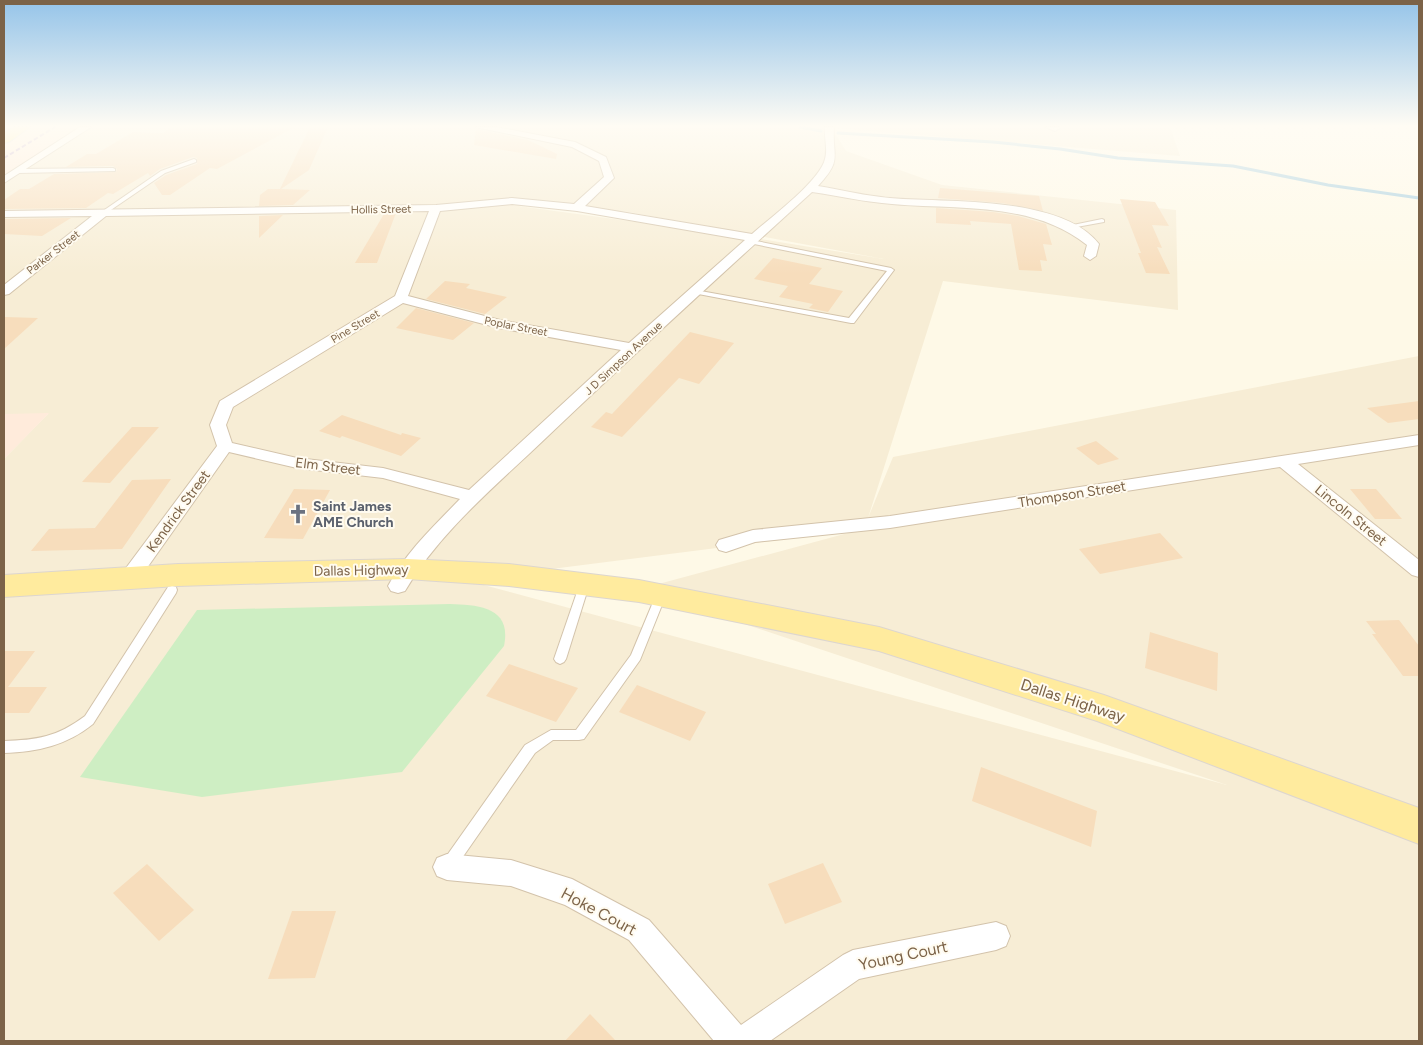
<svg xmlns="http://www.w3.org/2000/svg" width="1423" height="1045" font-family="Figtree,sans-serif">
<rect width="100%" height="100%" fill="#fef9e7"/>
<path fill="#f7edd5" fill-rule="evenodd" d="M 87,127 L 1170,127 L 1180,156 L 832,128 L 846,151 L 942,185 L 1176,210 L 1178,310 L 943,281 L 868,518 L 893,457 L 1419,356 L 1419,1041 L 4,1041 L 4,459 L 48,414 L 4,414 L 4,180 ZM 518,206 L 564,207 L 629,212 L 884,259 L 755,238 ZM 859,530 L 640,589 L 1227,785 L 465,580 Z"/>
<g fill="#ffebdb">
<path d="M 4,127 L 87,127 L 4,180 Z"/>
<path d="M 49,413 L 4,459 L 4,414 Z"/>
</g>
<path fill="#ceeec3" d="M 450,604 C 479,605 512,607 504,646 L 402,772 L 202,797 L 80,777 L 197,610 Z"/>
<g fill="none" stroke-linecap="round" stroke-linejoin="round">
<g stroke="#9ecade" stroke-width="3">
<path d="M 800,127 L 821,131"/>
<path d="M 838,133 L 993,142 L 1060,149 L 1118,158 L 1233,166 L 1328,185 L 1419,198"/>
</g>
</g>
<g fill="#f7ddbc">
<path d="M 171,127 L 295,127 L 217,169 L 210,168 L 170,195 L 162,195 L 154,183 L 166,175 L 197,164 L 197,158 L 193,157 L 160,169 L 150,176 L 148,173 L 113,194 L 108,193 L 86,208 L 4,209 L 4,200 L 20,189 L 29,189 L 54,174 L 116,172 L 117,169 L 113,166 L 66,167 L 87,154 L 96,154 L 133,132 L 163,133 Z"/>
<path d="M 310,127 L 328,127 L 309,170 L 281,189 L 310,190 L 293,205 L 259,206 L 260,195 L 268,189 L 280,189 Z"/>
<path d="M 476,129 L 528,140 L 557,154 L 556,159 L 474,145 Z"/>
<path d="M 940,188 L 1039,196 L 1043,211 L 1002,203 L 938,198 Z"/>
<path d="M 1120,199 L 1155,202 L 1169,226 L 1152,225 L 1162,248 L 1157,247 L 1170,274 L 1146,273 L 1138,253 L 1141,253 Z"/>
<path d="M 936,208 L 993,212 L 1018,216 L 1046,224 L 1052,245 L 1043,244 L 1047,261 L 1040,260 L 1042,271 L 1019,270 L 1011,224 L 970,221 L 971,225 L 936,223 Z"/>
<path d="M 396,213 L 377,263 L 355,263 L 384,214 Z"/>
<path d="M 283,215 L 259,238 L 259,216 Z"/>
<path d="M 71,218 L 42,236 L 4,234 L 4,219 Z"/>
<path d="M 773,258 L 822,268 L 809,284 L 843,291 L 828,312 L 809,308 L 813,304 L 779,297 L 788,286 L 754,279 Z"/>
<path d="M 445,281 L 470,284 L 466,288 L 507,297 L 485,314 L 426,299 Z"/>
<path d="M 416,308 L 474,323 L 453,340 L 396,328 Z"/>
<path d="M 4,317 L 38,318 L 4,349 Z"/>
<path d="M 690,332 L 734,343 L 699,384 L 679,378 L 622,437 L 591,427 L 606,412 L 612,414 Z"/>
<path d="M 1419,401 L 1419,419 L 1388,423 L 1367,408 Z"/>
<path d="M 342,415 L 401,435 L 402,433 L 421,438 L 401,456 L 342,436 L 340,438 L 319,431 Z"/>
<path d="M 132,427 L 159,427 L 110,483 L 82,482 Z"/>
<path d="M 1096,441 L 1119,459 L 1098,465 L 1076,448 Z"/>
<path d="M 171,479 L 122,549 L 31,551 L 49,529 L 95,528 L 132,480 Z"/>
<path d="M 294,489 L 330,490 L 303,539 L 264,538 Z"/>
<path d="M 1350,489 L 1376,489 L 1402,519 L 1375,519 Z"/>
<path d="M 1160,533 L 1183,558 L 1100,574 L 1079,549 Z"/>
<path d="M 1399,620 L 1419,646 L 1419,676 L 1403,676 L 1372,634 L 1376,634 L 1366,621 Z"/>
<path d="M 1150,632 L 1218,653 L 1217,691 L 1145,668 Z"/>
<path d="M 4,651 L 35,651 L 8,687 L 47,687 L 29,713 L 4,713 Z"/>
<path d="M 509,664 L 578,688 L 556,722 L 486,696 Z"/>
<path d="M 637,685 L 706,712 L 690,741 L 619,712 Z"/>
<path d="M 981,767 L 1097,811 L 1091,847 L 972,801 Z"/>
<path d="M 823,863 L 842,902 L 785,924 L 768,884 Z"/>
<path d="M 147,864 L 194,910 L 159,941 L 113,893 Z"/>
<path d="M 292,911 L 336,911 L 315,978 L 268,979 Z"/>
<path d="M 590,1014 L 616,1041 L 565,1041 Z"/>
</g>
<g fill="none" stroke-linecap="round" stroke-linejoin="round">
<defs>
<g id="lane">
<path d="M 194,159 L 196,160 L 196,162 L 165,173 L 105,214 L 100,213 L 161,171 Z"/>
<path d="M 113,168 L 115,169 L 115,171 L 18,173 L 15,171 L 18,169 Z"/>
<path d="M 1102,219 L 1104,220 L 1104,222 L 1071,228 L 1068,226 Z"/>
<path d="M 751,240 L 891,268 L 894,270 L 854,323 L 851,323 L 693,293 L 692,292 L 695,290 L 849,318 L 887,271 L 749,243 L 748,242 Z"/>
<path d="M 172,586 L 176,587 L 177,590 L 176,593 L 93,724 C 67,745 38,752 4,753 L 4,741 C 37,740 57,737 85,716 L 168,587 Z"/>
<path d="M 581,591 L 585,592 L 586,595 L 566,659 L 564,662 L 560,664 L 556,662 L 554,659 L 576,595 L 577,592 Z"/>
<path d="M 661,591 L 665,592 L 666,595 L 640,660 L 584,739 L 579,740 L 553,740 L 535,753 L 453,871 L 448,873 L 443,871 L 441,866 L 443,861 L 525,745 L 551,730 L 576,730 L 631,655 L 656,595 L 657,592 Z"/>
</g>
<g id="street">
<path d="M 80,127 L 91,127 L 4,183 L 4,176 Z"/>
<path d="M 475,127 L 496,127 L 575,142 L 606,157 L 614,178 L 585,206 L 752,234 C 770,218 820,181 825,159 C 828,149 824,138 825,127 L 834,127 C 832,158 843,159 818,186 C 842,190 866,196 890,198 C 946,203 1061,195 1099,244 L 1096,256 L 1090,260 L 1084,256 L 1087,245 C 1032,201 958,210 892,204 C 865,202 839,196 812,192 C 724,272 635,353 548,436 C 498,484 440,531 405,591 L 398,593 L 391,591 L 388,586 C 406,552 433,527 460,499 L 383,478 L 297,468 L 229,452 L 137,582 L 130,584 L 123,582 L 120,577 L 123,572 L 217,446 L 210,425 L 220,401 L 395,296 L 429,211 L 106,216 L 9,294 L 4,295 L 4,285 L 92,216 L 4,217 L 4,211 L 436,205 L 512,198 L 574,204 L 604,177 L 599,161 L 572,147 ZM 512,204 L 577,211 L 745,240 L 629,343 L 500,320 L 408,296 L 440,211 ZM 403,303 L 499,328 L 621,350 L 469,490 L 383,468 L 297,458 L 232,443 L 226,425 L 233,407 Z"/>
<path d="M 1045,127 L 1059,127 L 1060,128 L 1055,131 Z"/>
<path d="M 1419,435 L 1419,445 L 1298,464 L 1419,560 L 1419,577 L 1412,575 L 1280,467 L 890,528 L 755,542 L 726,552 L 719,550 L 716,545 L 719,540 L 753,530 L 890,516 Z"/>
<path d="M 447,854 L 511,860 L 572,879 L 649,920 L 741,1025 L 843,955 L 853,950 L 996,922 L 1006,926 L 1010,936 L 1006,946 L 996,950 L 859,979 L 770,1041 L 714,1041 L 629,940 L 565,905 L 511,886 L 447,880 L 437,876 L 433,867 L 437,858 Z"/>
</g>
<g id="primary">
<path d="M 14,127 L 30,127 L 9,142 L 4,143 L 4,133 Z"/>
<path d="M 407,559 L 509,564 L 639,580 L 879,627 L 1104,695 L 1419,808 L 1419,844 L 1097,721 L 879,651 L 639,602 L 509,586 L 407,579 L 178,586 L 4,597 L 4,575 L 178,564 Z"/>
</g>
</defs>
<use href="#lane" stroke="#d3c3ab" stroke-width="2"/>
<use href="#street" stroke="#d3c3ab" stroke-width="2"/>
<use href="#primary" stroke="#ddd6cf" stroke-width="2"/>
<use href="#lane" fill="#fff" fill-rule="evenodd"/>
<use href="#street" fill="#fff" fill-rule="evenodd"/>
<use href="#primary" fill="#ffeb9e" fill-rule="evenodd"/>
<path stroke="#bfa3cb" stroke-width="2" stroke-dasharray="4.5 2.5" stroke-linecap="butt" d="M 4,158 L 55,127"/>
</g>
<linearGradient id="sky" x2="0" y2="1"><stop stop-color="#95c4e9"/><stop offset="0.46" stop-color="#fffcf4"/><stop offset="1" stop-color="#fffcf4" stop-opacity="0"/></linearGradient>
<rect width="1423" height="274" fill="url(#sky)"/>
<defs>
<symbol id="church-bare" viewBox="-9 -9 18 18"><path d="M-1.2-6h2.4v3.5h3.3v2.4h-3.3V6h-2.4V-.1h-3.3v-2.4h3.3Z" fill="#6b7280" stroke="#fffbf0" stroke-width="2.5" paint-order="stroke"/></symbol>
</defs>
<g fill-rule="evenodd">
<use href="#church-bare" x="284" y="500" width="28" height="28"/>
</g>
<g text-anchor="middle" stroke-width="4" stroke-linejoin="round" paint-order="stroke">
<g font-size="11" fill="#7c6348" stroke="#fffbf0">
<text transform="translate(381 209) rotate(-1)" y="4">Hollis Street</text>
<text transform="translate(53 252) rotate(-38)" y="4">Parker Street</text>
<text transform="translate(355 326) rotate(-31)" y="4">Pine Street</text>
<text transform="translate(516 326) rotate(11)" y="4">Poplar Street</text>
<text transform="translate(623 358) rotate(-43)" y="4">J D Simpson Avenue</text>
</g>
<g font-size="14" fill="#7c6348" stroke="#fffbf0">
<text transform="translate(328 466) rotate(7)" y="5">Elm Street</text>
<text transform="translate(1072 494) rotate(-9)" y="5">Thompson Street</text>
<text transform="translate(178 511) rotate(-54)" y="5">Kendrick Street</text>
<text transform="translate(1351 515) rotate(39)" y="5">Lincoln Street</text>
<text transform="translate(361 570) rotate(-1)" y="5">Dallas Highway</text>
</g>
<g font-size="14" font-weight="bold" fill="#5b616d" stroke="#fffbf0" text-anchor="start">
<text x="313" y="511">Saint James<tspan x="313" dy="16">AME Church</tspan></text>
</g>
<g font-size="16" fill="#7c6348" stroke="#fffbf0">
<text transform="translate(1073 700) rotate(18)" y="6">Dallas Highway</text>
<text transform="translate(599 911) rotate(28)" y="6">Hoke Court</text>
<text transform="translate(903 955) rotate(-12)" y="6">Young Court</text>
</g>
</g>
<rect width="1423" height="1045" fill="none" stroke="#7c6348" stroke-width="10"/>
</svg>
